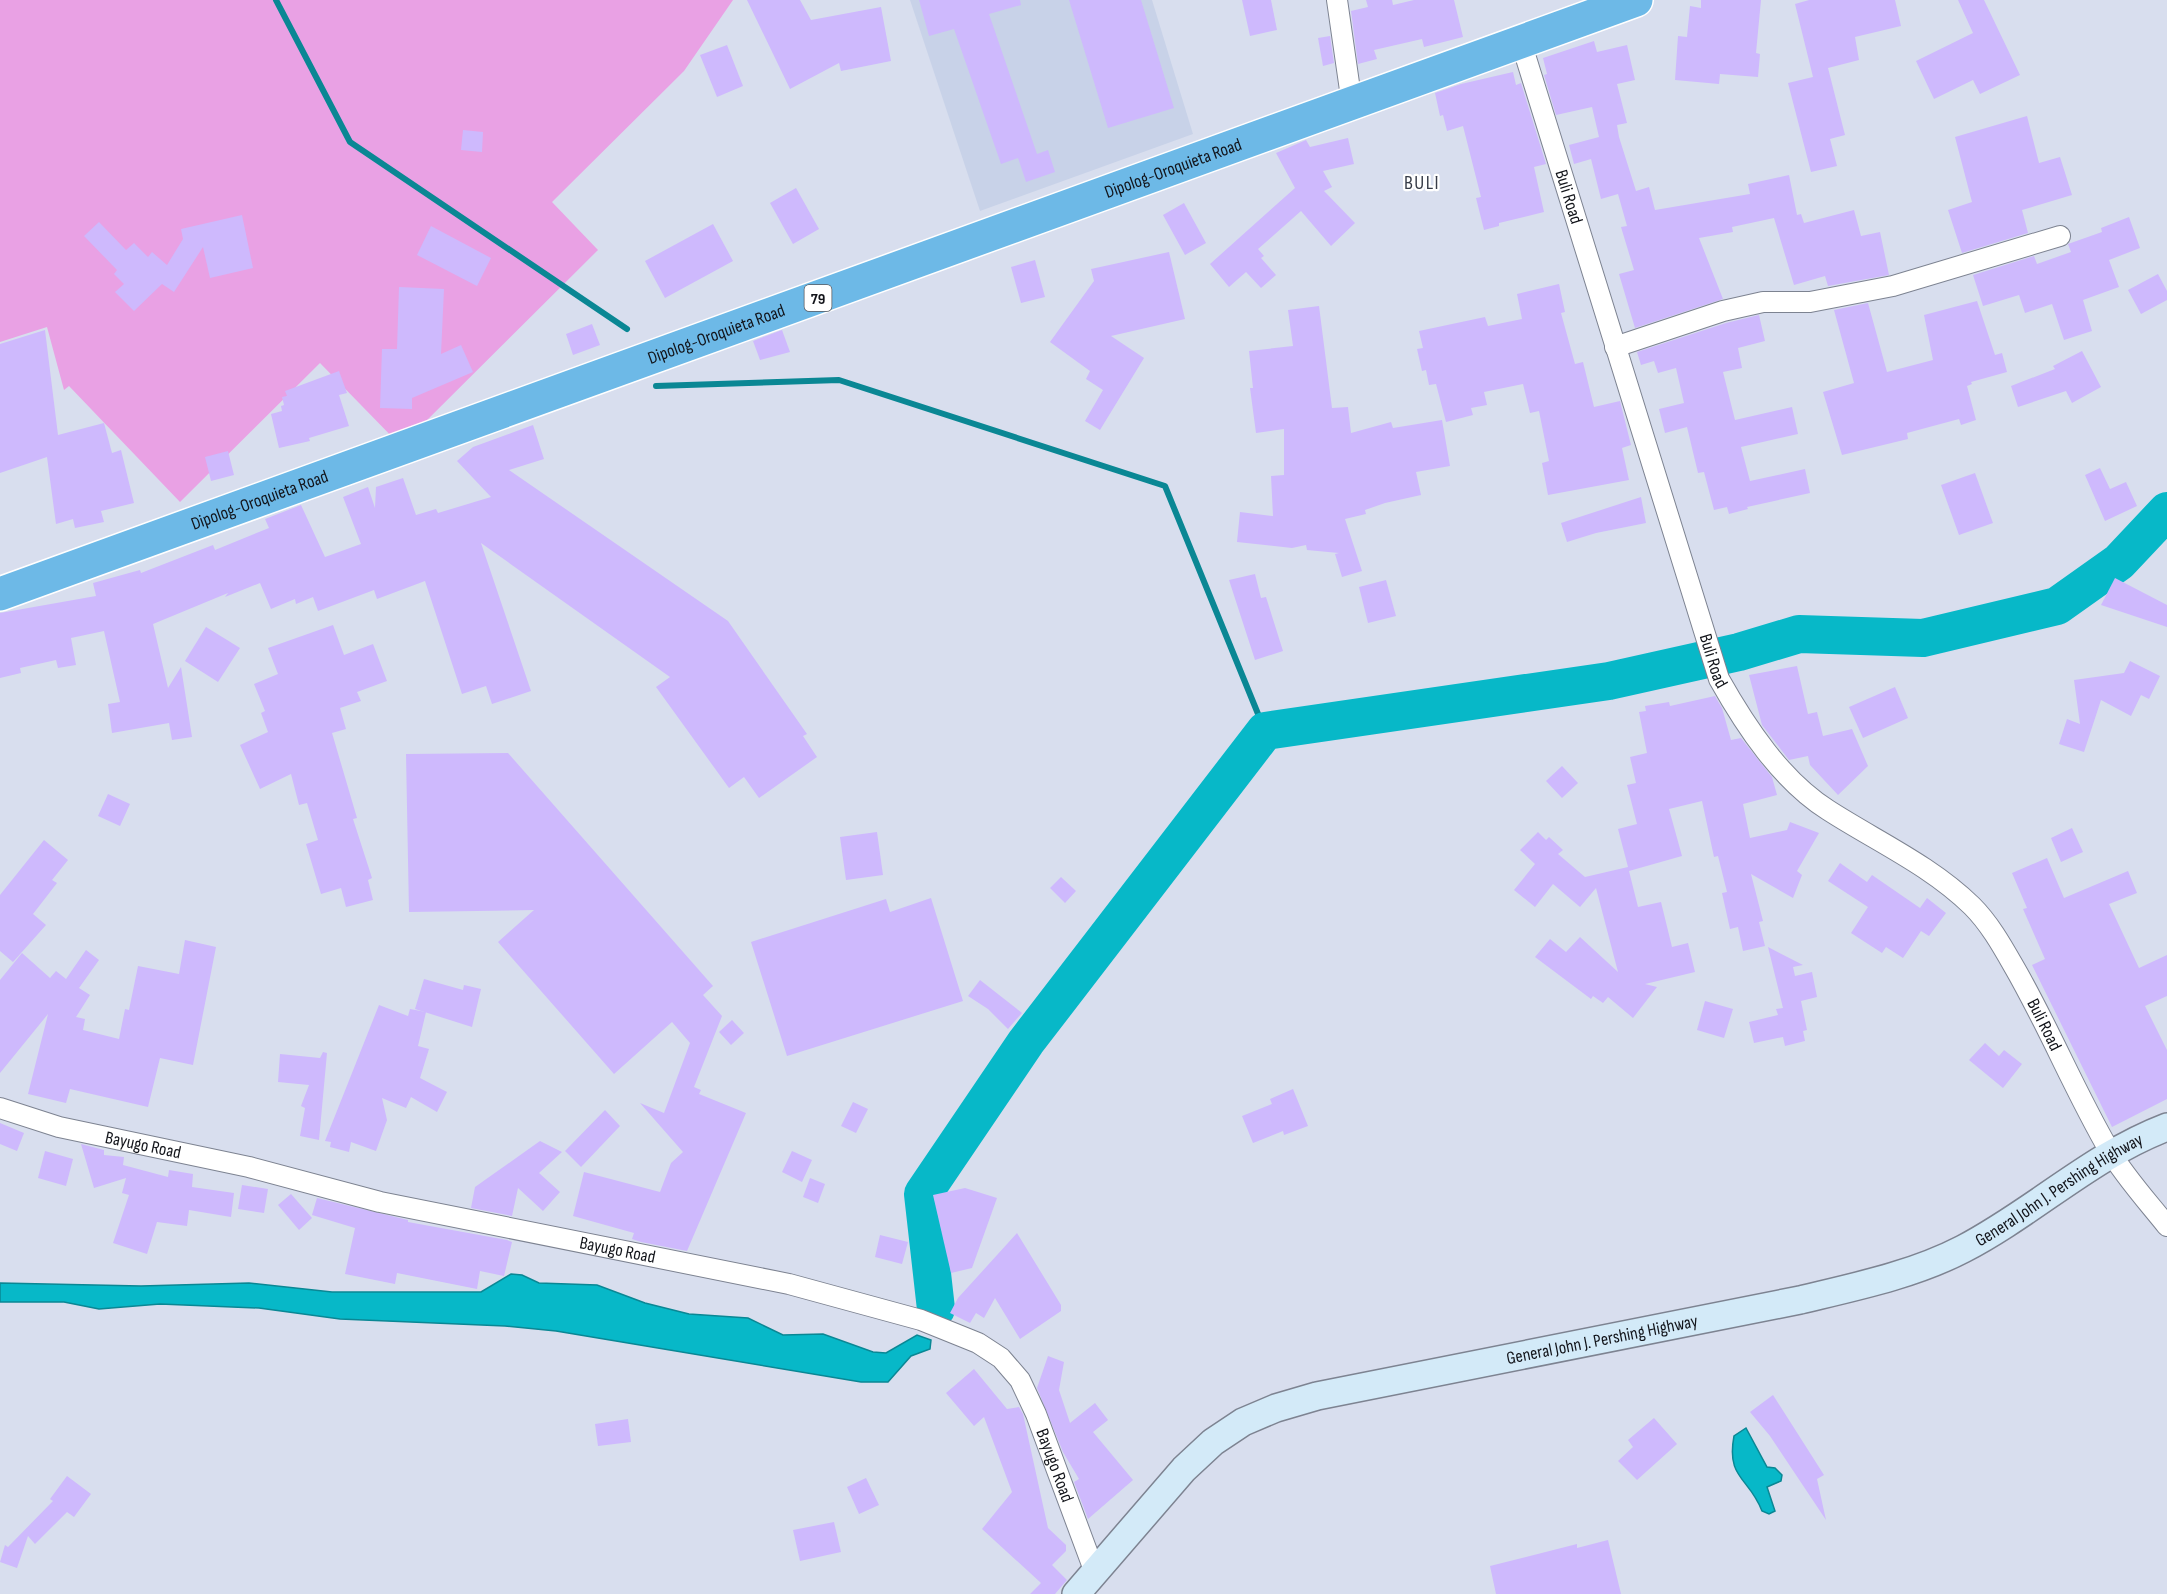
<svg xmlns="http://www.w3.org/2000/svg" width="2167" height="1594" font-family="'Sofia Sans Condensed',sans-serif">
<rect width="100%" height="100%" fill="#d8deee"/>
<path fill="#c8d2e8" d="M 910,0 L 1152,0 L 1193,134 L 980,211 Z"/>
<path fill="#e9a1e4" d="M 0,0 L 733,0 L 684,71 L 552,202 L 598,250 L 401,446 L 320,363 L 180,502 L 69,386 L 64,390 L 47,327 L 0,342 Z"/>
<g fill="#07b8c8" stroke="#0a8794" stroke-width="1.5">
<path d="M 511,1274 L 522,1275 L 539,1283 L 597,1285 L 645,1303 L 689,1314 L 748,1318 L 783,1335 L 823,1334 L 873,1352 L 886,1353 L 917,1335 L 931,1340 L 930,1349 L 911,1356 L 888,1382 L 861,1382 L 556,1331 L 505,1326 L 340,1319 L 259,1308 L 160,1304 L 99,1309 L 64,1302 L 0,1302 L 0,1283 L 141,1286 L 249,1283 L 332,1292 L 481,1292 Z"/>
<path d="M 1746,1428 L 1767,1467 L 1775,1468 L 1782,1475 L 1781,1481 L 1767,1487 L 1775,1511 L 1769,1514 L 1762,1511 C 1749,1477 1726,1479 1734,1436 Z"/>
</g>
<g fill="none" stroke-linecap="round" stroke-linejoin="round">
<g stroke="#0a8794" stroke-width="6">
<path d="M 276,0 L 350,142 L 627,329"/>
<path d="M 656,386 L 839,380 L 1165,486 L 1265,731"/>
</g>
<path stroke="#07b8c8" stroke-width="38" d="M 936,1309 L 923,1194 L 1026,1042 L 1265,731 L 1609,681 L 1739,652 L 1799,634 L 1923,638 L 2057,606 L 2119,562 L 2167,511"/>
</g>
<g fill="#ceb9fd">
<path d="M 747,0 L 800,0 L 811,20 L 881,7 L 891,61 L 841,71 L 839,63 L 790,89 Z"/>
<path d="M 919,0 L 1020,0 L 1021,5 L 989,14 L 1037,154 L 1048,150 L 1055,172 L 1026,182 L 1018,158 L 1001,164 L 954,29 L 929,36 Z"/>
<path d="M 1069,0 L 1141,0 L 1174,108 L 1108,128 Z"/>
<path d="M 1242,0 L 1271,0 L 1277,30 L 1250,36 Z"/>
<path d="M 1366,0 L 1392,0 L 1393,5 L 1414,0 L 1454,0 L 1463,37 L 1424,47 L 1422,39 L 1374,50 L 1377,59 L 1358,64 L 1351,11 L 1368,7 Z"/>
<path d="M 1701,0 L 1761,0 L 1756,53 L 1760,54 L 1758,77 L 1720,74 L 1719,84 L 1675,80 L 1678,36 L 1687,37 L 1690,6 L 1701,8 Z"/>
<path d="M 1809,0 L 1895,0 L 1901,26 L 1855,37 L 1859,60 L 1828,68 L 1845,135 L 1830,139 L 1837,166 L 1811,172 L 1788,83 L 1813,77 L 1795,4 Z"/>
<path d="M 1958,0 L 1984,0 L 2020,75 L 1980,94 L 1973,80 L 1934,99 L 1916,61 L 1973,33 Z"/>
<path d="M 1330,36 L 1334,63 L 1323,66 L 1318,38 Z"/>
<path d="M 1594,41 L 1597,52 L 1627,45 L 1635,80 L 1617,84 L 1627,123 L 1617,125 L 1619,137 L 1636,191 L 1649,187 L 1655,210 L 1750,194 L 1748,184 L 1789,175 L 1797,215 L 1801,214 L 1804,223 L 1854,210 L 1861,236 L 1880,232 L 1889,275 L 1828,286 L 1825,276 L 1794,285 L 1774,218 L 1732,227 L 1733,232 L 1699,238 L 1723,299 L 1635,328 L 1619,274 L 1634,270 L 1621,227 L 1627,226 L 1618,194 L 1601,199 L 1591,159 L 1574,164 L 1569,145 L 1599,137 L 1592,107 L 1556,115 L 1544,75 L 1547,74 L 1543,58 Z"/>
<path d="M 727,45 L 743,86 L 717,97 L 700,55 Z"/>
<path d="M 1513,72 L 1516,85 L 1521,83 L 1546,164 L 1534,167 L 1544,212 L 1499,223 L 1499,226 L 1484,230 L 1476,198 L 1481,197 L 1463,126 L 1447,131 L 1443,115 L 1440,116 L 1435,93 L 1461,84 Z"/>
<path d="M 2027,116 L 2039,163 L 2060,157 L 2072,195 L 2022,210 L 2028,233 L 1962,253 L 1948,210 L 1972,202 L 1955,137 Z"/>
<path d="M 463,130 L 483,132 L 482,152 L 461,150 Z"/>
<path d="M 1348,138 L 1354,164 L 1323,171 L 1332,187 L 1324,191 L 1355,223 L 1331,246 L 1301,211 L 1258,249 L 1264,256 L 1261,258 L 1276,275 L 1261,288 L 1246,272 L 1229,287 L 1210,264 L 1295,188 L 1276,153 L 1306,140 L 1310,147 Z"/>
<path d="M 796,188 L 819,229 L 793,244 L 770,203 Z"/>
<path d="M 1184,203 L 1206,243 L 1185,255 L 1163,215 Z"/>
<path d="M 242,215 L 253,268 L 210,278 L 203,247 L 174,292 L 162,284 L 134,311 L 115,292 L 124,284 L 114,274 L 117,270 L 84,236 L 99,222 L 126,250 L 134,243 L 148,257 L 152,252 L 167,265 L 183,239 L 181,229 Z"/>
<path d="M 2129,217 L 2140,248 L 2109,260 L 2119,287 L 2083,300 L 2092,331 L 2064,340 L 2052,304 L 2025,313 L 2019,295 L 1983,306 L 1973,275 L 2034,256 L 2037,264 L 2071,252 L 2068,244 L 2102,232 L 2101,228 Z"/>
<path d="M 713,224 L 733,261 L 665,298 L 645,261 Z"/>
<path d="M 431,226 L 491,258 L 477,286 L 417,255 Z"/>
<path d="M 1169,252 L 1185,319 L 1111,336 L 1144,358 L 1100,430 L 1085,421 L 1103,390 L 1086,379 L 1090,371 L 1050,342 L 1094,281 L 1091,269 Z"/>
<path d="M 1035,260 L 1045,297 L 1021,303 L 1011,267 Z"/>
<path d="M 2158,274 L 2167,291 L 2167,300 L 2141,314 L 2128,290 Z"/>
<path d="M 1559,284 L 1565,312 L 1561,313 L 1575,364 L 1583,362 L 1594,407 L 1620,401 L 1631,445 L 1622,448 L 1629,480 L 1548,495 L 1542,463 L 1549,461 L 1539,411 L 1530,413 L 1523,384 L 1484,392 L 1487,405 L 1471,408 L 1473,415 L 1446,422 L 1436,384 L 1429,385 L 1426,370 L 1422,371 L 1417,349 L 1423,348 L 1419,331 L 1485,317 L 1488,326 L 1522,319 L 1517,294 Z"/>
<path d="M 399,287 L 444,289 L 441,354 L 461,345 L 473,372 L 412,398 L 412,409 L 380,408 L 382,349 L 397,349 Z"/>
<path d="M 1977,301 L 1995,355 L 2002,353 L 2007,372 L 1971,382 L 1972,384 L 1967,386 L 1976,420 L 1961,425 L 1959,419 L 1907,433 L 1908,439 L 1842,455 L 1823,392 L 1854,383 L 1834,310 L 1868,303 L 1887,372 L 1933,360 L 1924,315 Z"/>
<path d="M 1319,306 L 1332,408 L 1348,407 L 1351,433 L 1391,422 L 1393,428 L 1442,420 L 1450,466 L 1416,472 L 1421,495 L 1385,503 L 1365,510 L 1366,514 L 1345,519 L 1362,571 L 1342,577 L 1335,554 L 1339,553 L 1307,550 L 1306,545 L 1292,548 L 1237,542 L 1240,512 L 1273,516 L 1271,476 L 1284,475 L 1284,429 L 1256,433 L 1250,388 L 1253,388 L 1249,351 L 1293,346 L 1288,310 Z"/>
<path d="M 1759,315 L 1765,341 L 1738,348 L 1742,368 L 1723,372 L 1735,420 L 1792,407 L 1798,434 L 1741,447 L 1750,481 L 1805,469 L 1810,493 L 1747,507 L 1748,509 L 1729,514 L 1727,507 L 1714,510 L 1704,472 L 1698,473 L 1687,427 L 1665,433 L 1659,409 L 1684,403 L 1676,368 L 1658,373 L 1654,361 L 1641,365 L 1637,352 L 1726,323 Z"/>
<path d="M 592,324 L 600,345 L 573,355 L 566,334 Z"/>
<path d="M 45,330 L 58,435 L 104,423 L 112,453 L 121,450 L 134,503 L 101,511 L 104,522 L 75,528 L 73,519 L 56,524 L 47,457 L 0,473 L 0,344 Z"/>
<path d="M 782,330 L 790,352 L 760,360 L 753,341 Z"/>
<path d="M 2082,351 L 2101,387 L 2072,403 L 2066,391 L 2018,407 L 2011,386 L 2055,369 L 2053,366 Z"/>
<path d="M 339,371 L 347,393 L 339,395 L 349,426 L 309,438 L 310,441 L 279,448 L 271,414 L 282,411 L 281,406 L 284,405 L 282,397 L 287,396 L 285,391 Z"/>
<path d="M 533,425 L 544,459 L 509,470 L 728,621 L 807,734 L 803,736 L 817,757 L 759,798 L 744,777 L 729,788 L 656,687 L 670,677 L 481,543 L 531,691 L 492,704 L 486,686 L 462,694 L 425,581 L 377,599 L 374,590 L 318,611 L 313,597 L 296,604 L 295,599 L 271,609 L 260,583 L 225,597 L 228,593 L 153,624 L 168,688 L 181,667 L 192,737 L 172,740 L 169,723 L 112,733 L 108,704 L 120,702 L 104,631 L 71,638 L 76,665 L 58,668 L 56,660 L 20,668 L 21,673 L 0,678 L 0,613 L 96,596 L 93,583 L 140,570 L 141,573 L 213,545 L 215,550 L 269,528 L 265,519 L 301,505 L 325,557 L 361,544 L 343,497 L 368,487 L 375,508 L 376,487 L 403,478 L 416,515 L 436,509 L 438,513 L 491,497 L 457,461 L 473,447 Z"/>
<path d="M 228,451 L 234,475 L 211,481 L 205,457 Z"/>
<path d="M 2100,468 L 2110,489 L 2126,482 L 2137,506 L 2105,521 L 2085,475 Z"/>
<path d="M 1975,473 L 1993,523 L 1959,535 L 1941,485 Z"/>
<path d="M 1641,497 L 1646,523 L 1596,533 L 1567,542 L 1561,523 Z"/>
<path d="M 1255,574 L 1261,598 L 1266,597 L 1283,651 L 1255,660 L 1229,580 Z"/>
<path d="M 2115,578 L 2167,605 L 2167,627 L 2101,605 Z"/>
<path d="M 1386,580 L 1396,616 L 1368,623 L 1359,587 Z"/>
<path d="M 333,625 L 344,655 L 373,644 L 387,681 L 357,692 L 361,701 L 340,708 L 346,729 L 332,733 L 357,818 L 353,819 L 372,878 L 368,880 L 373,900 L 346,907 L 341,888 L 321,894 L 306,844 L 318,840 L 307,803 L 299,805 L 291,774 L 260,789 L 240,745 L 268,732 L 261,713 L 265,711 L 254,684 L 278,674 L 268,648 Z"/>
<path d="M 206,627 L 240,648 L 218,682 L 185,661 Z"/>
<path d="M 2130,661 L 2160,676 L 2149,699 L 2141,695 L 2131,716 L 2101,700 L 2084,752 L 2059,744 L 2067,719 L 2080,724 L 2074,680 L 2124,673 Z"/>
<path d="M 1797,666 L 1808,714 L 1817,712 L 1823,736 L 1852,729 L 1868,766 L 1838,795 L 1810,765 L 1808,756 L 1789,760 L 1762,725 L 1749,675 Z"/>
<path d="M 1895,687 L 1908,718 L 1863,738 L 1849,707 Z"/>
<path d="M 1715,696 L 1722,708 L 1731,740 L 1741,738 L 1772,777 L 1777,795 L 1743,804 L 1750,838 L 1787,830 L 1790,822 L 1819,833 L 1797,871 L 1802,875 L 1793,898 L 1751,874 L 1763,921 L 1759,922 L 1765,946 L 1743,951 L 1738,927 L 1730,929 L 1722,893 L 1727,892 L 1718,856 L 1714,857 L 1702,801 L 1669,809 L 1682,856 L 1629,871 L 1638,907 L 1661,902 L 1672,947 L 1688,943 L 1695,972 L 1645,984 L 1657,987 L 1633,1018 L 1608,997 L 1603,1003 L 1593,996 L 1591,999 L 1535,957 L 1550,939 L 1566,952 L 1580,937 L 1618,972 L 1596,888 L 1580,907 L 1553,884 L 1535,907 L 1514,890 L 1535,864 L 1520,850 L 1538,832 L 1546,840 L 1549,837 L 1563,850 L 1558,854 L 1585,877 L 1628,867 L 1618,829 L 1637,824 L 1627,785 L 1636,783 L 1630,757 L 1647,753 L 1639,712 L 1646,711 L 1645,706 L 1669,702 L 1670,706 Z"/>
<path d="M 508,753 L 713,986 L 703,995 L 722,1016 L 694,1087 L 701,1090 L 699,1094 L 746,1113 L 687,1251 L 641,1242 L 632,1239 L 634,1233 L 573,1216 L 584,1172 L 660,1192 L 671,1163 L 683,1152 L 640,1103 L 664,1113 L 690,1043 L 672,1022 L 614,1074 L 498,942 L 534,910 L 409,912 L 406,754 Z"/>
<path d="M 1562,766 L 1578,783 L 1562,798 L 1546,781 Z"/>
<path d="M 108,794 L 130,804 L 120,826 L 98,816 Z"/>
<path d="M 2072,828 L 2083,852 L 2061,862 L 2051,838 Z"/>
<path d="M 877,832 L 883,875 L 846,880 L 840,837 Z"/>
<path d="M 44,840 L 68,860 L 52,880 L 57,883 L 33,914 L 46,925 L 13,962 L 0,951 L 0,895 Z"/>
<path d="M 2047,858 L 2064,898 L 2128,871 L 2137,893 L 2109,904 L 2139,968 L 2167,955 L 2167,996 L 2145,1006 L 2167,1050 L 2167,1099 L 2112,1127 L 2032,965 L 2045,959 L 2023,909 L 2027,908 L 2012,873 Z"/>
<path d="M 1840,863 L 1867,882 L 1872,875 L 1920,908 L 1927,898 L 1946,913 L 1929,936 L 1921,931 L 1903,958 L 1886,947 L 1882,953 L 1851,933 L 1868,907 L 1828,881 Z"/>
<path d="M 1061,877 L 1076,891 L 1065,903 L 1050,888 Z"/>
<path d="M 931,898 L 963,1001 L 787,1056 L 751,942 L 886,899 L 890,912 Z"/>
<path d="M 185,940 L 216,947 L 193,1065 L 160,1058 L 148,1107 L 70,1089 L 66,1103 L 28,1094 L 48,1014 L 0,1073 L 0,980 L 22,953 L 50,978 L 56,971 L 66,979 L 86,950 L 99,960 L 79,988 L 90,995 L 76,1017 L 85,1019 L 83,1030 L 119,1039 L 125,1009 L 129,1010 L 138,966 L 179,974 Z"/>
<path d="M 1768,947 L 1803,965 L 1793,967 L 1795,976 L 1812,972 L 1817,997 L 1801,1001 L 1807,1030 L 1803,1031 L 1805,1041 L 1785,1046 L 1783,1037 L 1754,1043 L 1749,1022 L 1778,1015 L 1776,1009 L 1783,1008 Z"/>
<path d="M 424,979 L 463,990 L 464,985 L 481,989 L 472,1027 L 415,1009 Z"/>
<path d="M 980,980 L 1022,1013 L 1008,1029 L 988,1009 L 968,996 Z"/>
<path d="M 1705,1001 L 1733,1009 L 1724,1038 L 1697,1030 Z"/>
<path d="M 379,1005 L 408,1016 L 410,1009 L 426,1012 L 418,1046 L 429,1049 L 420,1078 L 447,1092 L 437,1112 L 411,1097 L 406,1108 L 382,1098 L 387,1120 L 376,1151 L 351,1142 L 349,1152 L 330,1147 L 331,1142 L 325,1141 Z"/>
<path d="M 732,1020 L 744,1033 L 731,1045 L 719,1032 Z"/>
<path d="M 1985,1043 L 1999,1056 L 2004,1050 L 2022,1064 L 2003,1088 L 1969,1060 Z"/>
<path d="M 323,1052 L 327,1053 L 319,1140 L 300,1136 L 305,1108 L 301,1106 L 309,1085 L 278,1082 L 280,1054 L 320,1058 Z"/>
<path d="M 1293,1089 L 1308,1126 L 1284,1135 L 1283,1131 L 1253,1143 L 1242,1116 L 1272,1104 L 1270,1099 Z"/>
<path d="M 853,1102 L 868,1109 L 856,1133 L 841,1126 Z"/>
<path d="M 605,1110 L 620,1126 L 581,1167 L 565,1151 Z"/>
<path d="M 0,1123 L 24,1133 L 17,1151 L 0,1144 Z"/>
<path d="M 540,1141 L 562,1152 L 539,1173 L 560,1192 L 543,1211 L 518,1188 L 512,1216 L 471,1208 L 475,1187 Z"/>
<path d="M 81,1144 L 104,1150 L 104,1155 L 124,1157 L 123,1165 L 168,1177 L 169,1170 L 193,1174 L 192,1187 L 234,1193 L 231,1217 L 189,1210 L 187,1226 L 157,1222 L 147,1254 L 113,1243 L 129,1195 L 122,1193 L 126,1178 L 94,1188 Z"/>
<path d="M 45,1151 L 73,1159 L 66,1186 L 38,1178 Z"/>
<path d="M 792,1151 L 812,1160 L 802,1182 L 782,1172 Z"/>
<path d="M 810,1178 L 825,1184 L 818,1203 L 803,1197 Z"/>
<path d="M 242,1185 L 268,1189 L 264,1213 L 238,1209 Z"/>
<path d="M 965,1188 L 997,1198 L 972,1268 L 951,1273 L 933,1195 Z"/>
<path d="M 291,1194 L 312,1218 L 299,1230 L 278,1205 Z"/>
<path d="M 317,1198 L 408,1220 L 408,1222 L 507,1240 L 512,1242 L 504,1276 L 480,1271 L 477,1289 L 397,1273 L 395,1284 L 345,1274 L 355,1228 L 312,1215 Z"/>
<path d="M 1017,1233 L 1061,1305 L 1061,1311 L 1020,1339 L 995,1298 L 984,1318 L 976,1313 L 970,1323 L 950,1313 L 958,1298 Z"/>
<path d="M 880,1235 L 908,1242 L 902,1264 L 875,1257 Z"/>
<path d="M 1048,1356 L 1064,1362 L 1059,1390 L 1070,1423 L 1095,1403 L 1108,1420 L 1093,1432 L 1133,1480 L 1088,1519 L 1074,1482 L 1079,1479 L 1063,1452 L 1037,1388 Z"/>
<path d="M 974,1369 L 1007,1409 L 1019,1407 L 1023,1414 L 1048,1528 L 1066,1545 L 1066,1551 L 1052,1565 L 1067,1580 L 1055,1594 L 1030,1594 L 1041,1583 L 982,1529 L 1012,1492 L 984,1417 L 974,1426 L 946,1393 Z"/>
<path d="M 1773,1395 L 1824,1475 L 1817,1479 L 1826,1520 L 1770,1436 L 1750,1412 Z"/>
<path d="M 1654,1418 L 1677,1444 L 1637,1480 L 1618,1461 L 1633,1447 L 1628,1440 Z"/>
<path d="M 628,1419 L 631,1442 L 598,1446 L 595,1424 Z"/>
<path d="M 67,1476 L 91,1494 L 74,1517 L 67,1512 L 35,1544 L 28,1536 L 17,1568 L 0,1562 L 5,1545 L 8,1547 L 53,1501 L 50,1499 Z"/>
<path d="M 866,1478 L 879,1505 L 859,1514 L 847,1487 Z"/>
<path d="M 834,1522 L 841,1552 L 800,1561 L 793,1530 Z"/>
<path d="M 1608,1540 L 1621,1594 L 1496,1594 L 1490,1566 L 1577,1544 L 1577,1548 Z"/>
</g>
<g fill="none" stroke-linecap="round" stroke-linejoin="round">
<defs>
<g id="street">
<path d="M 1337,0 L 1352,104"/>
<path id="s1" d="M 1521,42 L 1719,679 C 1746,727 1781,780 1828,810 C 1876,841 1930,865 1972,906 C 1989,923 2001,944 2013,965 C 2048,1025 2074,1090 2109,1150 C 2125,1177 2148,1202 2167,1226"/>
<path d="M 1615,347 L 1723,311 L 1763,302 L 1810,302 L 1893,286 L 2060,236"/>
<path id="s2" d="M 0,1108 L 59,1127 L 249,1167 L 380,1202 L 789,1284 L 921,1320 L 978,1343 L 1001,1358 L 1020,1380 L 1036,1414 L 1094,1570"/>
</g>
<g id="secondary">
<path id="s3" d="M 1076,1594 L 1184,1469 L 1213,1442 L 1243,1422 L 1276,1408 L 1317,1396 L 1800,1300 C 1854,1287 1913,1275 1963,1249 C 2034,1212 2091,1156 2167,1127"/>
</g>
<g id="highway">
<path id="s4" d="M 0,594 L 1636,0"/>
</g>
</defs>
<use href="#street" stroke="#7d8391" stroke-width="22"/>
<use href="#secondary" stroke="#7d8391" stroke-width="30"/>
<use href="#highway" stroke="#fff" stroke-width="36"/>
<use href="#street" stroke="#fff" stroke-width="20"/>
<use href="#secondary" stroke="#d3eaf8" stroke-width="27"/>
<use href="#highway" stroke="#6db9e7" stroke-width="33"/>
</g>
<g text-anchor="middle" stroke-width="4.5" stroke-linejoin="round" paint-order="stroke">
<rect fill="#fff" stroke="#595a5f" stroke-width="1.5" x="804.5" y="285" width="27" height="26" rx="4.5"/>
<g font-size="16" font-weight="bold" fill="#12141a">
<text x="818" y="304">79</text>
</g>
<g font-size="18" fill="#12141a" stroke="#fff">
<text dy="6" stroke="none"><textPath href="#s4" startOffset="1248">Dipolog-Oroquieta Road</textPath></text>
<text dy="6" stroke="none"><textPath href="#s1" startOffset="162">Buli Road</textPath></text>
<text dy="6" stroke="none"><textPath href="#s4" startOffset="762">Dipolog-Oroquieta Road</textPath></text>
<text dy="6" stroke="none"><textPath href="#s4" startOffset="276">Dipolog-Oroquieta Road</textPath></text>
<text dy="6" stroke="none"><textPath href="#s1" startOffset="648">Buli Road</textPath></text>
<text dy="6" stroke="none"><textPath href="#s1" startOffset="1152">Buli Road</textPath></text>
<text dy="6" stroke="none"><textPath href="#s2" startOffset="148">Bayugo Road</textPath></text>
<text dy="6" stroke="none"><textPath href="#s3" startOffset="1096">General John J. Pershing Highway</textPath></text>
<text dy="6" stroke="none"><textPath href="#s2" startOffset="634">Bayugo Road</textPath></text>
<text dy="6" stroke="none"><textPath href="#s3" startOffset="610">General John J. Pershing Highway</textPath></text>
<text dy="6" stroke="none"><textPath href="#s2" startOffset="1156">Bayugo Road</textPath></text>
</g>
<g font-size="20" letter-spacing="1.5" fill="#363b47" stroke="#fff">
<text x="1422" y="189">BULI</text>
</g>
</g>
</svg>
